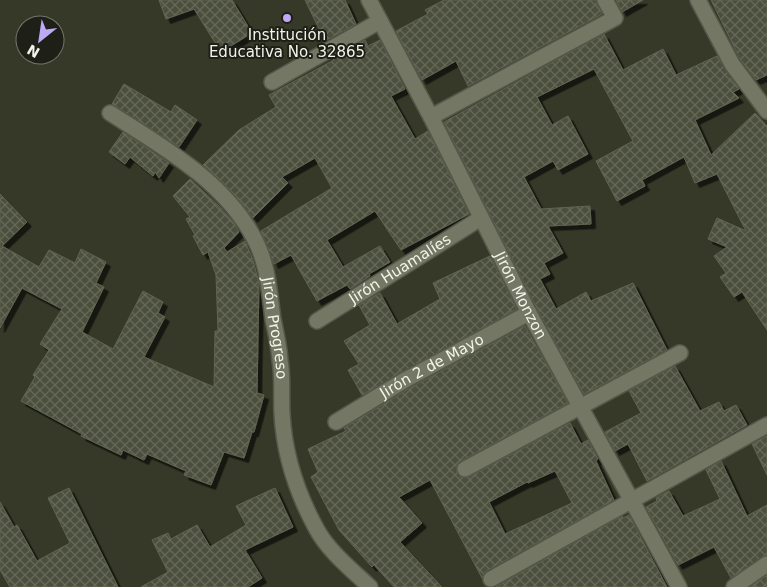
<svg xmlns="http://www.w3.org/2000/svg" width="767" height="587" font-family="'DejaVu Sans',sans-serif">
<defs>
<pattern id="building-cross-hatch" width="8" height="8" patternUnits="userSpaceOnUse" patternTransform="scale(1.25)"><rect width="8" height="8" fill="#4c4f3d"/><path d="M0 0l8 8M0 8l8-8" fill="none" stroke="#666959"/></pattern>
<filter id="shadow"><feDropShadow dx="4.5" dy="4.5" stdDeviation="0" flood-color="#0009"/></filter>
</defs>
<rect width="100%" height="100%" fill="#363927"/>
<g fill="url(#building-cross-hatch)" stroke="#616451" fill-rule="evenodd" filter="url(#shadow)">
<path d="M 159,0 L 232,0 L 252,33 L 221,52 L 194,9 L 166,19 Z"/>
<path d="M 305,0 L 345,0 L 356,24 L 325,41 Z"/>
<path d="M 444,0 L 596,0 L 602,14 L 468,86 L 456,61 L 422,80 L 396,31 L 428,14 L 425,10 Z"/>
<path d="M 616,0 L 643,0 L 622,12 Z"/>
<path d="M 711,0 L 767,0 L 767,75 L 756,80 L 740,59 Z"/>
<path d="M 604,34 L 623,70 L 663,49 L 676,75 L 717,56 L 739,89 L 733,92 L 739,98 L 695,120 L 711,155 L 755,113 L 767,126 L 767,330 L 742,292 L 734,297 L 720,277 L 726,273 L 714,256 L 727,247 L 708,239 L 717,218 L 746,231 L 717,174 L 695,183 L 684,157 L 642,180 L 645,186 L 617,201 L 596,161 L 633,141 L 594,69 L 537,97 L 552,125 L 568,116 L 588,154 L 558,170 L 553,161 L 524,177 L 541,209 L 590,206 L 591,224 L 548,226 L 563,253 L 544,263 L 550,274 L 540,279 L 556,309 L 586,292 L 591,301 L 633,283 L 667,350 L 584,394 L 537,309 L 444,122 Z"/>
<path d="M 365,40 L 368,46 L 380,40 L 405,89 L 391,96 L 415,139 L 428,131 L 469,214 L 401,250 L 375,211 L 327,240 L 343,267 L 380,246 L 390,262 L 369,274 L 370,276 L 350,289 L 347,285 L 317,301 L 291,255 L 274,264 L 261,231 L 332,188 L 315,158 L 282,177 L 288,183 L 253,218 L 233,193 L 203,165 L 239,130 L 276,107 L 269,95 L 334,60 L 333,58 Z"/>
<path d="M 124,84 L 171,112 L 175,105 L 197,120 L 179,147 L 112,104 Z"/>
<path d="M 123,132 L 169,163 L 159,178 L 155,172 L 153,176 L 130,157 L 125,164 L 109,152 Z"/>
<path d="M 190,179 L 219,206 L 234,223 L 239,232 L 224,248 L 227,252 L 245,241 L 253,260 L 259,283 L 257,393 L 264,395 L 254,432 L 252,432 L 244,458 L 224,452 L 211,485 L 184,475 L 186,471 L 147,454 L 144,460 L 123,450 L 121,455 L 81,436 L 82,434 L 21,401 L 35,377 L 33,375 L 49,350 L 40,344 L 62,309 L 22,288 L 0,328 L 0,194 L 27,222 L 2,246 L 39,267 L 49,250 L 75,263 L 81,249 L 106,262 L 96,283 L 104,287 L 82,332 L 113,349 L 143,291 L 163,302 L 158,313 L 165,317 L 144,357 L 214,387 L 215,331 L 218,331 L 216,275 L 208,252 L 203,255 L 193,236 L 195,235 L 186,219 L 190,217 L 173,196 Z"/>
<path d="M 490,256 L 517,309 L 362,395 L 348,370 L 359,364 L 344,341 L 370,325 L 359,305 L 380,293 L 397,324 L 440,299 L 433,283 Z"/>
<path d="M 525,326 L 568,403 L 461,461 L 457,465 L 457,473 L 461,477 L 469,477 L 570,423 L 581,444 L 588,440 L 598,459 L 596,461 L 614,500 L 486,571 L 482,578 L 430,480 L 399,497 L 422,523 L 400,542 L 442,587 L 394,587 L 374,565 L 372,567 L 339,530 L 311,477 L 318,472 L 308,449 L 346,431 L 344,428 L 410,388 ZM 555,471 L 572,503 L 505,534 L 489,502 L 527,482 L 528,483 Z"/>
<path d="M 675,366 L 700,411 L 719,402 L 724,411 L 736,405 L 747,425 L 647,481 L 628,444 L 615,451 L 605,432 L 641,413 L 629,391 Z"/>
<path d="M 767,436 L 767,475 L 752,444 Z"/>
<path d="M 721,461 L 747,516 L 767,505 L 767,555 L 731,578 L 714,547 L 678,565 L 646,507 L 657,501 L 656,498 L 669,491 L 683,516 L 720,499 L 706,470 Z"/>
<path d="M 69,488 L 118,587 L 10,587 L 0,570 L 0,502 L 14,527 L 17,525 L 37,561 L 70,543 L 48,498 Z"/>
<path d="M 275,488 L 293,527 L 245,550 L 262,578 L 248,587 L 141,587 L 168,572 L 152,540 L 168,533 L 171,539 L 197,525 L 210,547 L 246,525 L 236,506 Z"/>
<path d="M 629,515 L 667,587 L 496,587 L 622,516 L 623,518 Z"/>
<path d="M 767,575 L 767,587 L 750,587 Z"/>
</g>
<g fill="none" stroke-linecap="round" stroke-linejoin="round">
<defs>
<g id="minor">
<path id="s1" d="M 369,0 L 431,117 L 529,313 L 679,587"/>
<path d="M 698,0 L 732,64 L 767,111"/>
<path d="M 272,82 L 380,21"/>
<path id="s2" d="M 110,113 C 163,147 224,181 254,238 C 268,264 269,290 273,319 C 276,333 279,346 280,360 C 283,377 281,395 282,413 C 284,453 297,493 316,528 C 328,551 352,570 370,587"/>
<path d="M 431,117 L 615,18 L 605,0"/>
<path id="s3" d="M 317,321 L 481,218"/>
<path id="s4" d="M 336,422 L 405,380 L 529,313"/>
<path d="M 465,469 L 680,353"/>
<path d="M 491,579 L 767,425"/>
<path d="M 734,587 L 767,564"/>
</g>
</defs>
<use href="#minor" stroke="#555748" stroke-width="18"/>
<use href="#minor" stroke="#737763" stroke-width="15"/>
</g>
<circle fill="#bea9f5" stroke="#1e1f17" stroke-width="2" cx="287" cy="18" r="5"/>
<g text-anchor="middle" stroke-width="4" stroke-linejoin="round" paint-order="stroke">
<g font-size="15" fill="#f2f4e9" stroke="#1e1f17">
<text x="287" y="40">Institución<tspan x="287" dy="17">Educativa No. 32865</tspan></text>
</g>
<g font-size="15" fill="#f2f4e9" stroke="#1e1f17">
<text dy="5" stroke="none"><textPath href="#s3" startOffset="98">Jirón Huamalíes</textPath></text>
<text dy="5" stroke="none"><textPath href="#s1" startOffset="332">Jirón Monzon</textPath></text>
<text dy="5" stroke="none"><textPath href="#s2" startOffset="286">Jirón Progreso</textPath></text>
<text dy="5" stroke="none"><textPath href="#s4" startOffset="111">Jirón 2 de Mayo</textPath></text>
</g>
</g>
<g transform="translate(40 40) rotate(210)"><circle r="24" fill="#1e1f17" stroke="#73746b"/>
<path d="M0-4L9 19L0 12L-9 19Z" fill="#bea9f5"/>
<text y="-8" font-size="14" font-weight="bold" text-anchor="middle" fill="#f2f4e9">N</text>
</g>
</svg>
